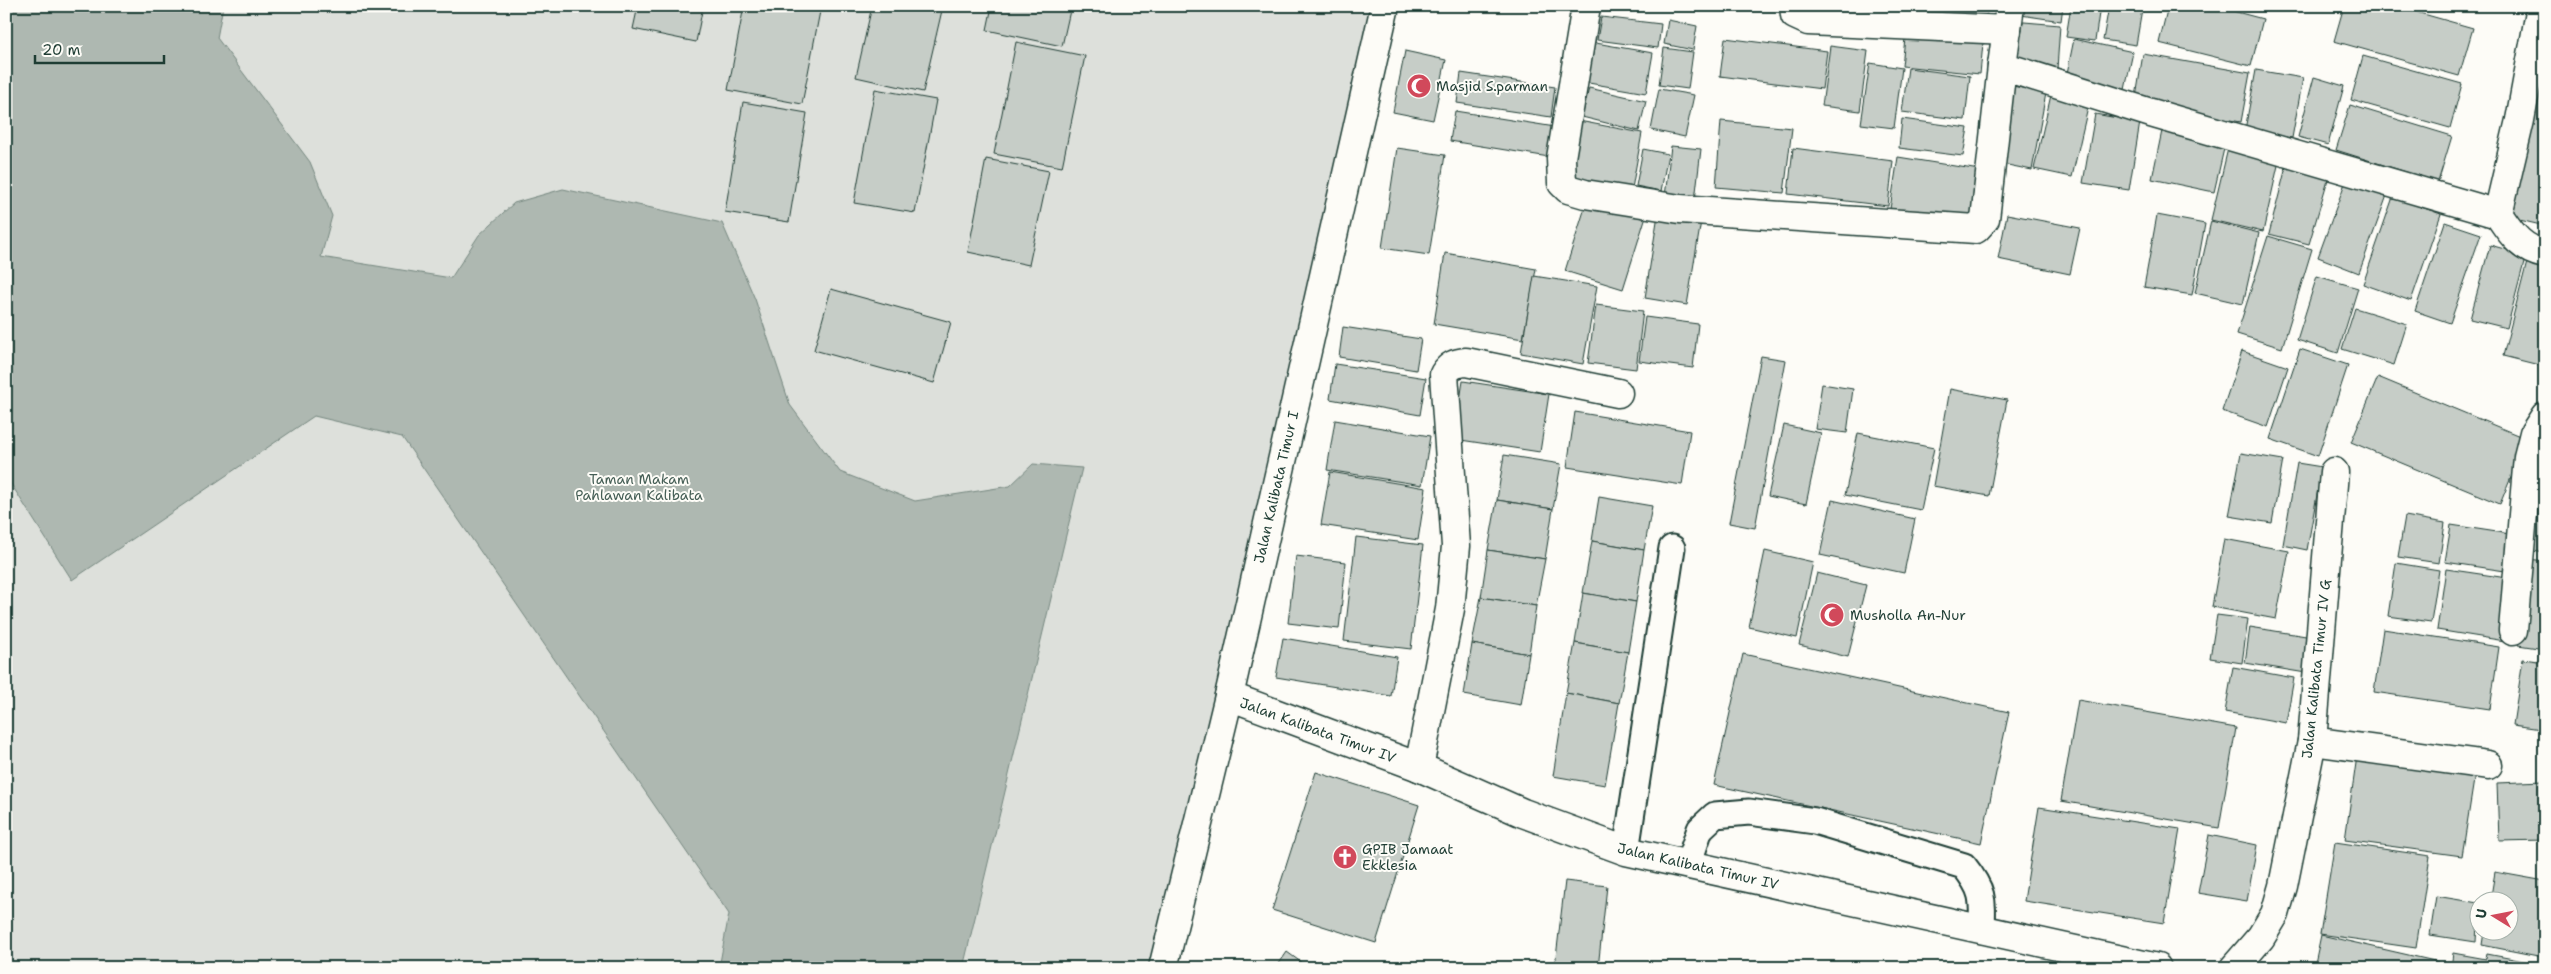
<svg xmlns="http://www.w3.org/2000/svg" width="2551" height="974" font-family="'Shantell Sans',sans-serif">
<rect width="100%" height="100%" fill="#fdfcf7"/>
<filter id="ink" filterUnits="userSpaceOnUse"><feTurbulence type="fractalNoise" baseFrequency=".02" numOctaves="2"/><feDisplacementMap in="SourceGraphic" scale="10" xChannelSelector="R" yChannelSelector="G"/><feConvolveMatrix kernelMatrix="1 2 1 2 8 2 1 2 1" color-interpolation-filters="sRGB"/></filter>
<g filter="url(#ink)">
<path fill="#dde0db" stroke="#7e8e88" d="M 6,6 L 1384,6 L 1159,968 L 6,968 Z"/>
<path fill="#aeb8b1" stroke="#75877f" d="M 6,6 L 223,6 L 217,38 L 310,162 L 332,216 L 321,257 L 451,278 L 479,235 L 514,203 L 563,189 L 722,223 L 755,299 L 790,405 L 840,472 L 915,501 L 1010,486 L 1033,464 L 1082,468 L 963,968 L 719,968 L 729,914 L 402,437 L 314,416 L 72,580 L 6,476 Z"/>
<g fill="#c6cdc7" stroke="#1f3d34">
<path d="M 638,6 L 703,6 L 696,42 L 633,29 Z"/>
<path d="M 744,6 L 821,6 L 802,104 L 728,90 Z"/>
<path d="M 872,6 L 943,6 L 923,92 L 856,77 Z"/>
<path d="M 992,6 L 1071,6 L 1062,46 L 987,30 Z"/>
<path d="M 1833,6 L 1907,6 L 1905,19 Z"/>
<path d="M 1910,6 L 1988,6 L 1985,24 L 1909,14 Z"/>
<path d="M 2016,6 L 2063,6 L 2061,21 L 2014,14 Z"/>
<path d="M 2071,6 L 2100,6 L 2095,41 L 2066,37 Z"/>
<path d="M 2109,6 L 2142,10 L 2136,45 L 2103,40 Z"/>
<path d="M 2168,6 L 2214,6 L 2263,19 L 2251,66 L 2159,43 Z"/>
<path d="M 2344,6 L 2395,6 L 2473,28 L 2459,76 L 2334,41 Z"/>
<path d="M 1601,17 L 1661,24 L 1658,48 L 1597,40 Z"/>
<path d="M 1668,20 L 1697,26 L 1693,50 L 1664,44 Z"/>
<path d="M 2012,21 L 2060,25 L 2057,69 L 2009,65 Z"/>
<path d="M 1906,29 L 1984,33 L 1980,74 L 1902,66 Z"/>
<path d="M 1725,38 L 1827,51 L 1822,89 L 1720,76 Z"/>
<path d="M 2074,39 L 2133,52 L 2123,99 L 2065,83 Z"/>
<path d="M 1016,42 L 1085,56 L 1062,167 L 994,154 Z"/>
<path d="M 1590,42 L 1653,53 L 1646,93 L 1583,82 Z"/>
<path d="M 1830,46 L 1868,51 L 1860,111 L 1822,106 Z"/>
<path d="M 1664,48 L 1693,52 L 1688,89 L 1659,85 Z"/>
<path d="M 1405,51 L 1446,60 L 1433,120 L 1393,112 Z"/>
<path d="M 2143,54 L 2250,73 L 2241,122 L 2135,103 Z"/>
<path d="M 2363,56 L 2462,84 L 2450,128 L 2351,100 Z"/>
<path d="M 1870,63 L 1902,68 L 1894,128 L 1861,124 Z"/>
<path d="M 1908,68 L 1970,76 L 1965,120 L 1902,112 Z"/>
<path d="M 2256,70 L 2303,78 L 2292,138 L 2245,130 Z"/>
<path d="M 1461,73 L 1555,87 L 1551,117 L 1457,103 Z"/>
<path d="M 2314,77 L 2344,86 L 2328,145 L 2298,137 Z"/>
<path d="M 2543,80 L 2545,80 L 2545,226 L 2507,217 Z"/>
<path d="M 2008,85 L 2046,93 L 2032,170 L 1993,162 Z"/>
<path d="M 1589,88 L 1646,101 L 1639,131 L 1582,117 Z"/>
<path d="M 875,89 L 936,100 L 915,213 L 854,203 Z"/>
<path d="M 1659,89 L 1694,95 L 1685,137 L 1651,130 Z"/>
<path d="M 2051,95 L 2089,103 L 2072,177 L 2034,169 Z"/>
<path d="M 743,102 L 807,113 L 789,222 L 725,212 Z"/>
<path d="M 2350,105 L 2452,136 L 2438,182 L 2336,150 Z"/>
<path d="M 1455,111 L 1555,127 L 1549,157 L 1450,141 Z"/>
<path d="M 2095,114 L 2140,122 L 2129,190 L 2083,183 Z"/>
<path d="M 1902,119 L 1968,128 L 1963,156 L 1899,148 Z"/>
<path d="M 1579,121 L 1642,133 L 1631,194 L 1568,182 Z"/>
<path d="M 1721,121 L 1792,128 L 1784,193 L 1716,187 Z"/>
<path d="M 2163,126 L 2226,140 L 2214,192 L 2152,179 Z"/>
<path d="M 2230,140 L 2281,152 L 2263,232 L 2211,220 Z"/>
<path d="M 1671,146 L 1701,149 L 1694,209 L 1664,205 Z"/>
<path d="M 1397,148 L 1445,155 L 1429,255 L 1382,248 Z"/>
<path d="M 1793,148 L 1893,161 L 1888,206 L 1788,194 Z"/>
<path d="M 1643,149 L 1668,154 L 1661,191 L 1636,186 Z"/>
<path d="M 2289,155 L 2331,169 L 2309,244 L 2269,234 Z"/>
<path d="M 1898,157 L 1986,171 L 1978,222 L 1890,209 Z"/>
<path d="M 986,159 L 1049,171 L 1029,265 L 968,252 Z"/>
<path d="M 2349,172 L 2390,187 L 2359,273 L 2318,257 Z"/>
<path d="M 2393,197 L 2441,214 L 2411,301 L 2363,284 Z"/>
<path d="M 1588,198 L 1646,216 L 1623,289 L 1565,271 Z"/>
<path d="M 1659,208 L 1702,215 L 1687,305 L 1645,298 Z"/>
<path d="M 2007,214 L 2080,228 L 2070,274 L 1998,259 Z"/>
<path d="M 2157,215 L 2205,224 L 2192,295 L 2144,287 Z"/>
<path d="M 2211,221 L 2259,233 L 2243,304 L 2195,293 Z"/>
<path d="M 2445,222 L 2481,234 L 2450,323 L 2415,311 Z"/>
<path d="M 2268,236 L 2312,249 L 2282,348 L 2237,334 Z"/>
<path d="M 2490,245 L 2526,255 L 2507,328 L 2470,319 Z"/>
<path d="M 1445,253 L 1536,269 L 1523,339 L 1434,324 Z"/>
<path d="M 2528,258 L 2545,262 L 2543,366 L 2503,356 Z"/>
<path d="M 1534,276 L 1597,286 L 1583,364 L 1521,353 Z"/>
<path d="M 2317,276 L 2358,288 L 2338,353 L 2297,340 Z"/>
<path d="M 831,289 L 951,322 L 934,383 L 814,350 Z"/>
<path d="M 1596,305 L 1643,311 L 1636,369 L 1588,363 Z"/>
<path d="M 2355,308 L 2407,324 L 2394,365 L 2342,349 Z"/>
<path d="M 1645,317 L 1698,324 L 1693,368 L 1639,361 Z"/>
<path d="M 1343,327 L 1421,339 L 1416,370 L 1339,357 Z"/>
<path d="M 2300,349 L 2348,365 L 2318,456 L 2270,439 Z"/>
<path d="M 2242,351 L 2288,367 L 2268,427 L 2222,411 Z"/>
<path d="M 1761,356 L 1786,360 L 1755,528 L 1729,523 Z"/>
<path d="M 1335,364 L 1426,378 L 1420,415 L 1330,399 Z"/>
<path d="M 2378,377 L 2527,439 L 2500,504 L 2351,442 Z"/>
<path d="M 1463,381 L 1549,394 L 1540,452 L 1454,439 Z"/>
<path d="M 1822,384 L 1853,389 L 1847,433 L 1815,429 Z"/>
<path d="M 1950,389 L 2007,400 L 1989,496 L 1933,486 Z"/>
<path d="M 1575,412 L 1690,431 L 1682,485 L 1567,467 Z"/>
<path d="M 1335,420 L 1430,436 L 1422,485 L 1327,470 Z"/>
<path d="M 1784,425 L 1821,433 L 1806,504 L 1768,496 Z"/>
<path d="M 1858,433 L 1934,448 L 1921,510 L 1845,495 Z"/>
<path d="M 2241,453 L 2283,460 L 2272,523 L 2229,516 Z"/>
<path d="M 1504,455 L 1561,464 L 1553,509 L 1497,500 Z"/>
<path d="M 2297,463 L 2322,467 L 2307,550 L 2283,545 Z"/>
<path d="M 1330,472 L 1426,488 L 1418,540 L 1321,525 Z"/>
<path d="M 2535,491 L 2545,493 L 2545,553 L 2526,550 Z"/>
<path d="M 1599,497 L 1652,506 L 1644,550 L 1592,541 Z"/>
<path d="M 1497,500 L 1553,509 L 1545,559 L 1488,550 Z"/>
<path d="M 1832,500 L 1915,519 L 1904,573 L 1820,555 Z"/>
<path d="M 2405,516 L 2445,523 L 2439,563 L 2398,557 Z"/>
<path d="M 2451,525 L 2510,534 L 2505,571 L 2445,562 Z"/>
<path d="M 1356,537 L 1423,545 L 1411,649 L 1344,641 Z"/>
<path d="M 2224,539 L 2289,551 L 2276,619 L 2212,607 Z"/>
<path d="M 1592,541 L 1644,550 L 1636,602 L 1583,593 Z"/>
<path d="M 1488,550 L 1545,559 L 1536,606 L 1481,597 Z"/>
<path d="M 1765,551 L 1813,562 L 1797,638 L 1749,627 Z"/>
<path d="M 1296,556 L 1346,562 L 1339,629 L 1288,623 Z"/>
<path d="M 2528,559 L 2545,561 L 2545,649 L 2518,645 Z"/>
<path d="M 2396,563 L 2439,570 L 2431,622 L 2388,616 Z"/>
<path d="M 2446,569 L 2514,579 L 2505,641 L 2437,630 Z"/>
<path d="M 1817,573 L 1866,585 L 1848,657 L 1799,645 Z"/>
<path d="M 1583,593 L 1636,602 L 1628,652 L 1575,643 Z"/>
<path d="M 1481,597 L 1536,606 L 1529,654 L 1472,644 Z"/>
<path d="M 2217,615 L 2248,619 L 2242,663 L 2210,658 Z"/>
<path d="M 2250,627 L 2312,637 L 2306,673 L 2245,663 Z"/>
<path d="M 2383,629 L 2499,647 L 2490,709 L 2374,692 Z"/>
<path d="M 1283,638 L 1397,657 L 1391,696 L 1276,677 Z"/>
<path d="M 1575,643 L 1628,652 L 1619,703 L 1566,693 Z"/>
<path d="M 1472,644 L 1529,654 L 1521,705 L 1464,695 Z"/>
<path d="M 1743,654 L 2009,712 L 1981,843 L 1714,785 Z"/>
<path d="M 2523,659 L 2545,662 L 2545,707 L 2541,729 L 2513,725 Z"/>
<path d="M 2233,667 L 2294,678 L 2286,723 L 2225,712 Z"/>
<path d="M 1566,693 L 1619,703 L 1605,785 L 1553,776 Z"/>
<path d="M 2078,700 L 2236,728 L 2219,828 L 2061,801 Z"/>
<path d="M 2358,749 L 2476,767 L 2462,856 L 2345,840 Z"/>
<path d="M 1316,772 L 1419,805 L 1376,943 L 1272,910 Z"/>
<path d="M 2544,781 L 2545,840 L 2499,841 L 2497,783 Z"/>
<path d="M 2039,807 L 2180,829 L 2164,923 L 2024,901 Z"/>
<path d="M 2209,835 L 2257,845 L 2247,901 L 2198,893 Z"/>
<path d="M 2335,842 L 2430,856 L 2416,948 L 2320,934 Z"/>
<path d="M 2495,872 L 2545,881 L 2543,957 L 2482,945 L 2484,932 L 2508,932 L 2508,902 L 2490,902 Z"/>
<path d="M 1565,881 L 1607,886 L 1598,968 L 1555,966 Z"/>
<path d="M 2436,896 L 2478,903 L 2476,942 L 2430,935 Z"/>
<path d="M 2321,935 L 2439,962 L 2438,968 L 2314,968 Z"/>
<path d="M 1287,952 L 1309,968 L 1276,968 Z"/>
<path d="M 2453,953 L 2486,959 L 2487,954 L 2545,965 L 2545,968 L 2451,968 Z"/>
</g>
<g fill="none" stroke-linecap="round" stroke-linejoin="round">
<defs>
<g id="lane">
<path d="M 1626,851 L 1672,548"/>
<path d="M 1688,865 L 1700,829 L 1715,815 L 1749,812 L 1815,821 L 1964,866 C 1984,891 1983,899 1982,930"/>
</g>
<g id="street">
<path d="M 1586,6 L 1561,158 L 1562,183 L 1568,189 L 1585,194 L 1680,209 L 1976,229 L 1985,219 L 2002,66"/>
<path d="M 1794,6 L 1795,15 L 1808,21 L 2007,30"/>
<path d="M 2010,6 L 2002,66 L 2151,113 L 2498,214"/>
<path d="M 2541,6 L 2520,120 L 2498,214 C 2511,233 2520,249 2545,254"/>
<path d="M 2513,630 L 2528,457 L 2534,433 L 2545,416"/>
<path d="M 1229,696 L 1419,767 L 1523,813 L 1626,851 L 2157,968"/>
<path d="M 2312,741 L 2488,765"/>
<path d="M 1419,767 L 1450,609 L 1456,546 L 1444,374 C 1450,365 1455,363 1466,362 L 1618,393"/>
<path d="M 2234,968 L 2261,937 L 2275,914 L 2283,886 L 2312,741 L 2334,472"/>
</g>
<path id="secondary" d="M 1163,968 L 1229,696 L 1385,6"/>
</defs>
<use href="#lane" stroke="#1f3d34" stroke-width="29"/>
<use href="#street" stroke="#1f3d34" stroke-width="31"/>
<use href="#secondary" stroke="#1f3d34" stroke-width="31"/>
<use href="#lane" stroke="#fdfcf7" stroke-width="25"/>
<use href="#street" stroke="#fdfcf7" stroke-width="28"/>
<use href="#secondary" stroke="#fdfcf7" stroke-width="28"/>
</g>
</g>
<defs>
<symbol id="mosque-disc" viewBox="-11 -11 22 22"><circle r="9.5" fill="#d1495b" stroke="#fdfcf7"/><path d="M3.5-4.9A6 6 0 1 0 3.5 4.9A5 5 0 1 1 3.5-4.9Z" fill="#fff"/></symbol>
<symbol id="church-disc" viewBox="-11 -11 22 22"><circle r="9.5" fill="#d1495b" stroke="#fdfcf7"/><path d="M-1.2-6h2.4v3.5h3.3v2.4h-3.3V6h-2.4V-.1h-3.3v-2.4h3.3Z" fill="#fff"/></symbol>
</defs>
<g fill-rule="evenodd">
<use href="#mosque-disc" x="1405" y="72" width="28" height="28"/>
<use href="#mosque-disc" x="1818" y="601" width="28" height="28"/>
<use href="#church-disc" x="1331" y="843" width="28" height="28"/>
</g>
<g text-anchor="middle" stroke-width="4" stroke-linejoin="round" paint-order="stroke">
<g font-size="14" fill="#1f3d34" stroke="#fdfcf7" text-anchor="start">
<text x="1436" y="91">Masjid S.parman</text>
<text x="1850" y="620">Musholla An-Nur</text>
<text x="1362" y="854">GPIB Jamaat<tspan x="1362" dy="16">Ekklesia</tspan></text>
</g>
<g font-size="14" fill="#455e55" stroke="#fdfcf7">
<text x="639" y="484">Taman Makam<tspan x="639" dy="16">Pahlawan Kalibata</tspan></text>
</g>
<g font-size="14" fill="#1f3d34" stroke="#fdfcf7">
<text transform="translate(1276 487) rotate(-77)" y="5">Jalan Kalibata Timur I</text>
<text transform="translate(2316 669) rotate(-84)" y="5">Jalan Kalibata Timur IV G</text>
<text transform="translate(1318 730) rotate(20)" y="5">Jalan Kalibata Timur IV</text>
<text transform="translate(1698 866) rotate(13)" y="5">Jalan Kalibata Timur IV</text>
</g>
</g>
<rect width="2551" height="974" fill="none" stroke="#fdfcf7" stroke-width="25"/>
<rect x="12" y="12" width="2526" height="949" fill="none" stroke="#1f3d34" stroke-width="2" filter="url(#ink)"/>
<g transform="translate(2494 916) rotate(280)"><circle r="24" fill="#fdfcf7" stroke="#a4b0a9"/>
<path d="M0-4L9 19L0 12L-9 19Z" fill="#d1495b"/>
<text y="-8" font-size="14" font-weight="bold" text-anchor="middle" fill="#1f3d34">U</text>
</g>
<path d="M35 55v8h129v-8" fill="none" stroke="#1f3d34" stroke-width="2.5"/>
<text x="42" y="55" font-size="15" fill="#1f3d34" stroke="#fdfcf7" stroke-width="4" paint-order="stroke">20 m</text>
</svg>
